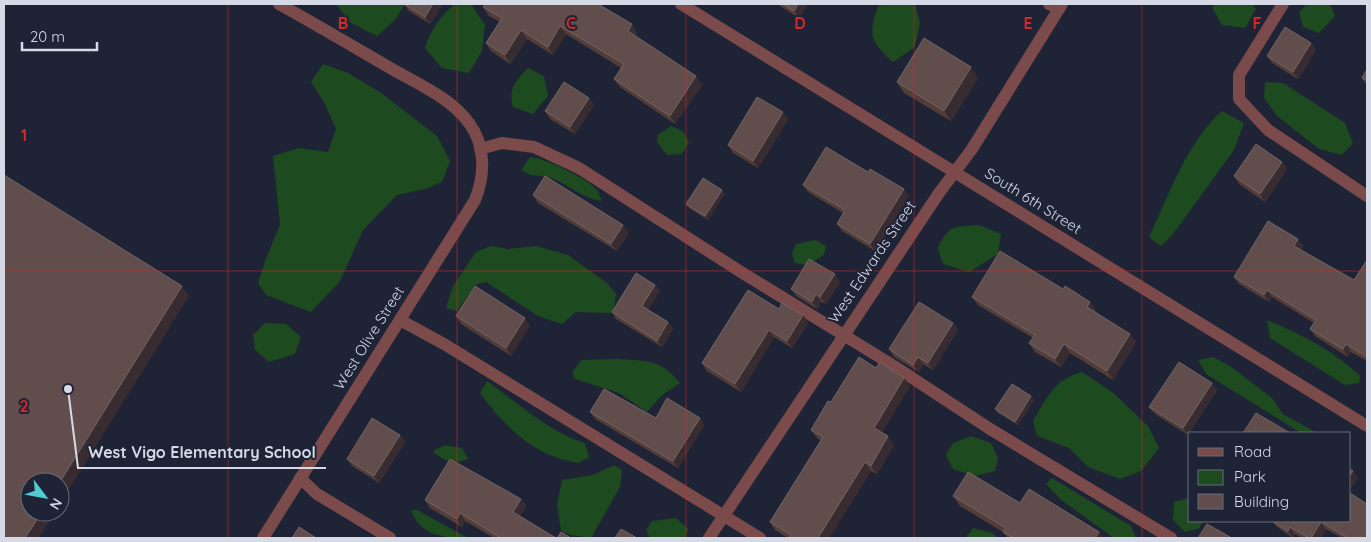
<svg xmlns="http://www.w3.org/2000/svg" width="1371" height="542" font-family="Quicksand,sans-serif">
<rect width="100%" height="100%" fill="#1e2436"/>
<g fill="#1d4a1f">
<path d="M 336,4 L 405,4 L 395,20 L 377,36 L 351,23 Z"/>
<path d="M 455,4 L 471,4 L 485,25 L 482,51 L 469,73 L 442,68 L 425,48 C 430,31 441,15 455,4 Z"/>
<path d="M 883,4 L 915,4 L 920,23 L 915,47 L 893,62 C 870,41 868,36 878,6 Z"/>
<path d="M 1216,4 L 1253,4 L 1256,9 L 1245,28 L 1222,25 L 1212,7 Z"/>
<path d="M 1307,4 L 1330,4 L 1335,16 L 1319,33 L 1303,27 L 1299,12 Z"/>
<path d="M 323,64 L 348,73 L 381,93 L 437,136 L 450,161 L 442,182 L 425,189 L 397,195 L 363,230 L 340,281 L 311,312 L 266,295 L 258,283 L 265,261 L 280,225 L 273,156 L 299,148 L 328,152 L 336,129 L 325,104 L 311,82 Z"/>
<path d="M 528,68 L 544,76 L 548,96 L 533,114 L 513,107 C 508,88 516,81 528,68 Z"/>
<path d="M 1265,82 L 1283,83 L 1345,123 L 1353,143 L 1342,155 L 1319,149 L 1277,116 L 1264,98 Z"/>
<path d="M 1222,111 L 1244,123 L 1234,150 L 1173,234 L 1161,246 L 1149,237 C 1169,195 1187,142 1222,111 Z"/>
<path d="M 671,126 L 683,131 L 689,142 L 682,154 L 667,155 L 657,142 L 658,135 Z"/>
<path d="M 530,157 C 545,158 587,178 597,190 C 599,193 600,197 602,201 C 579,198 566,181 547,177 C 534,174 536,179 521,170 Z"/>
<path d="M 979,225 L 1001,234 L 998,254 L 969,272 L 943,264 L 938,248 C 948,224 956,227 979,225 Z"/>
<path d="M 815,240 L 826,246 L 824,255 L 807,265 L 795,263 L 792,253 L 796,244 Z"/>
<path d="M 491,246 L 508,249 L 536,246 L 568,255 L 607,283 L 616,294 L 613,313 L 576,312 L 562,324 L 538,316 L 486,282 L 475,285 L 457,311 L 446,308 L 453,286 L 476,252 Z"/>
<path d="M 1267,320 C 1300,334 1333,350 1360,376 L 1359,383 L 1345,385 L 1270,338 Z"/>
<path d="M 265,323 L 286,324 L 301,337 L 295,354 L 269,362 L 255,350 L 253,335 Z"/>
<path d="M 1213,357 L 1230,366 L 1272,398 L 1283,414 L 1317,433 L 1301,433 L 1206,374 L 1198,360 Z"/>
<path d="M 616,359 C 645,361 660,358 680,383 L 661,396 L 647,412 L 619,393 L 575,379 L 572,372 L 582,360 Z"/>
<path d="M 1082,372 L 1112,392 L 1148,426 L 1159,448 L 1141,471 L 1120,479 L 1088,467 L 1069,448 L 1037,436 L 1033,421 C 1048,397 1053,380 1082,372 Z"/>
<path d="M 487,381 C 518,403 547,431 585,443 L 589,457 L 579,463 C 534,456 506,428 480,393 Z"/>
<path d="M 971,436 L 991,443 L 998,458 L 995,471 L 975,476 L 953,469 L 946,455 L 953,443 Z"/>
<path d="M 445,445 L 462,448 L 468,459 C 454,465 443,461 433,451 Z"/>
<path d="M 614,465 L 622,470 L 620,487 L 591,538 L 571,535 L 561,531 L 557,504 L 562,480 L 593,475 Z"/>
<path d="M 1052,478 L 1131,526 L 1136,538 L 1114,538 L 1060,499 L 1046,484 Z"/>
<path d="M 1189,498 L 1190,521 L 1202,521 L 1200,528 L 1185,532 L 1173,520 L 1174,502 Z"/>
<path d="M 411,510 L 417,510 L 468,538 C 444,538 420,536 411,510 Z"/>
<path d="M 676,518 L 688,529 L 685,538 L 650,538 L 646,530 L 652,521 Z"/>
<path d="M 973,528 L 992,533 L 998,538 L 968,538 L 967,536 Z"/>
</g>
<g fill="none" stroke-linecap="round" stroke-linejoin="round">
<g stroke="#7b4a4b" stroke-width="12">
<path d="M 1049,4 L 1059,9"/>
<path d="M 1283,4 L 1239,75 L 1239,99 L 1268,130 L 1367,196"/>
<path d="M 480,149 L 502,143 L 534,147 L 579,168 L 741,272 L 894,366 L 990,429 L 1171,538"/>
<path d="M 400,320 L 444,344 L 760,538"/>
</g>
<g stroke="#7b4a4b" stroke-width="12">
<path d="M 681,4 L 1367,426"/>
<path d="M 300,478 L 317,494 L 390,538"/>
<path d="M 263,538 L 475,200 C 485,175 486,146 469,123 C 451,98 418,84 392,69 C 354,47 317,25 279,4"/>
<path d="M 709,538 L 939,193 L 972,149 L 1062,4"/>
</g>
</g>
<g fill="#533d39">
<path d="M 404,4 L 443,4 L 430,24 L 409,11 Z"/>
<path d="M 777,4 L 808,4 L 799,18 Z"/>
<path d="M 483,7 L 637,33 L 635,36 L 696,76 L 702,85 L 675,124 L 620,87 L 614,79 L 621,68 L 566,34 L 553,55 L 527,39 L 510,64 L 491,51 L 486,43 L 500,22 L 489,16 Z"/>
<path d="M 1311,43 L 1316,50 L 1298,79 L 1272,63 L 1267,56 Z"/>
<path d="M 1367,69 L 1367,86 L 1362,78 Z"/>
<path d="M 978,78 L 951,121 L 904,93 L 897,82 Z"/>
<path d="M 594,105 L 575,134 L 550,119 L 545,111 Z"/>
<path d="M 788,119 L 758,168 L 733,153 L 728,145 Z"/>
<path d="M 1282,162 L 1287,169 L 1265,202 L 1239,184 L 1234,176 Z"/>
<path d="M 868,172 L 909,196 L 875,251 L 842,231 L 837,224 L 843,213 L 808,192 L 803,185 Z"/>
<path d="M 725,193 L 708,220 L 689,208 L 686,204 Z"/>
<path d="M 533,195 L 629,232 L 617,251 L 538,203 Z"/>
<path d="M 1303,246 L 1301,250 L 1354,280 L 1367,260 L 1367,361 L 1351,352 L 1348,357 L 1315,336 L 1310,329 L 1314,323 L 1272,297 L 1269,302 L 1239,284 L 1234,277 Z"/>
<path d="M 840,282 L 826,304 L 821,302 L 817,309 L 796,296 L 791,289 Z"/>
<path d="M 655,285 L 660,291 L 648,310 L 668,322 L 673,329 L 662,347 L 616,319 L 612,312 Z"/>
<path d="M 1063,289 L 1090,302 L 1096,310 L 1095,312 L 1136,342 L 1113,380 L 1070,353 L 1061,367 L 1035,352 L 1029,343 L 1033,338 L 978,305 L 972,297 Z"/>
<path d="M 779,309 L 803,315 L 808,323 L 792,348 L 774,337 L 741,392 L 707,371 L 702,363 Z"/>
<path d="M 456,316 L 530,325 L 511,356 L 461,324 Z"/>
<path d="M 953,323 L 958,330 L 933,370 L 923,364 L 919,372 L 894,357 L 889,349 Z"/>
<path d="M 876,368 L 910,386 L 882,432 L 894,445 L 877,474 L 871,471 L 829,538 L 788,538 L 775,530 L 770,522 L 821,441 L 817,438 L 811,430 L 831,402 Z"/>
<path d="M 1217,390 L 1188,435 L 1155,414 L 1149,407 Z"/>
<path d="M 1034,400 L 1018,425 L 998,413 L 995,409 Z"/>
<path d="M 590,412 L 656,418 L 700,418 L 704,425 L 678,468 L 595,419 Z"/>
<path d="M 400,435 L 405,442 L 379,483 L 352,466 L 347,459 Z"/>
<path d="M 953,496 L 1020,503 L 1099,532 L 1104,538 L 1008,538 L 1003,532 L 960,506 Z"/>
<path d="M 521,499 L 526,506 L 520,516 L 556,538 L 494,538 L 465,521 L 462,527 L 430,508 L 425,500 Z"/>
<path d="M 1272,521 L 1350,521 L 1367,538 L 1342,538 L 1326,529 L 1321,538 L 1302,538 L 1295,534 L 1293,538 L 1277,527 Z"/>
</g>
<g fill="#382c30">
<path d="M 433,4 L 443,4 L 430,24 L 425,17 Z"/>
<path d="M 798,4 L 808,4 L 799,18 L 794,11 Z"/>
<path d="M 632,24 L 637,33 L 633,40 L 628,31 Z"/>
<path d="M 560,26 L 566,34 L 553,55 L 548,47 Z"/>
<path d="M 521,30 L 527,39 L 510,64 L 505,55 Z"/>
<path d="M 1311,43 L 1316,50 L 1298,79 L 1293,72 Z"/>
<path d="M 971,67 L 978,78 L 951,121 L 944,111 Z"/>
<path d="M 696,76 L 702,85 L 675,124 L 670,116 Z"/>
<path d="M 589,98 L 594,105 L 575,134 L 570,127 Z"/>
<path d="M 783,112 L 788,119 L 758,168 L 753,161 Z"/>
<path d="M 1282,162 L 1287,169 L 1265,202 L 1260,194 Z"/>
<path d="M 904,189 L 909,196 L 875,251 L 870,244 Z"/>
<path d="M 722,190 L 725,193 L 708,220 L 705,216 Z"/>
<path d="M 623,225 L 629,232 L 617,251 L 611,244 Z"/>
<path d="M 1298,239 L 1303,246 L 1299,253 L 1294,246 Z"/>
<path d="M 835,274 L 840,282 L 826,304 L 820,297 Z"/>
<path d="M 655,285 L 660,291 L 646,313 L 642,306 Z"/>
<path d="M 182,286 L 189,296 L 60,504 L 60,482 Z"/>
<path d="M 1267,290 L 1272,297 L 1269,302 L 1264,295 Z"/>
<path d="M 816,294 L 821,302 L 817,309 L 812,302 Z"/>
<path d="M 1090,302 L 1096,310 L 1093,315 L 1087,307 Z"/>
<path d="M 803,315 L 808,323 L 792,348 L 787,341 Z"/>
<path d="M 525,318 L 530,325 L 511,356 L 506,348 Z"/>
<path d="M 668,322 L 673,329 L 662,347 L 657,341 Z"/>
<path d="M 953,323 L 958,330 L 933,370 L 928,363 Z"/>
<path d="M 769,330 L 774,337 L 741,392 L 735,384 Z"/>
<path d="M 1130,334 L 1136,342 L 1113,380 L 1107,371 Z"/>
<path d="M 1064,344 L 1070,353 L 1061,367 L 1055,359 Z"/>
<path d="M 1346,344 L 1351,352 L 1348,357 L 1343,349 Z"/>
<path d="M 918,357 L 923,364 L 919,372 L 913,365 Z"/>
<path d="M 904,378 L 910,386 L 880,436 L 874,428 Z"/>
<path d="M 1212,383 L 1217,390 L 1188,435 L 1183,428 Z"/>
<path d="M 1031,396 L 1034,400 L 1018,425 L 1015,422 Z"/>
<path d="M 700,418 L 704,425 L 678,468 L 673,461 Z"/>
<path d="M 400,435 L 405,442 L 379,483 L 374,476 Z"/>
<path d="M 888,436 L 894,445 L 877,474 L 871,466 Z"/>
<path d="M 865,462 L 871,471 L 829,538 L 818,538 Z"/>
<path d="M 1353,471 L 1358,478 L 1350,490 L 1350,475 Z"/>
<path d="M 521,499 L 526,506 L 518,519 L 513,512 Z"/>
<path d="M 42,512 L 55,512 L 39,538 L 25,538 Z"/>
<path d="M 460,513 L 465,521 L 462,527 L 457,519 Z"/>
<path d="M 1321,522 L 1326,529 L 1321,538 L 1311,538 Z"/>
<path d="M 1290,527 L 1295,534 L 1293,538 L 1288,531 Z"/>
<path d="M 1099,532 L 1104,538 L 1095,538 Z"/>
</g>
<g fill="#614e4c" stroke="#736464">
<path d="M 404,4 L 433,4 L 425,17 Z"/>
<path d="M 486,4 L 598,4 L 632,24 L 628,31 L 696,76 L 670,116 L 614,79 L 624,64 L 560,26 L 548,47 L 521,30 L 505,55 L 486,43 L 502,18 L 483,7 Z"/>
<path d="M 783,4 L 798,4 L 794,11 Z"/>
<path d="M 1285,27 L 1311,43 L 1293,72 L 1267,56 Z"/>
<path d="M 924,38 L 971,67 L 944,111 L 897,82 Z"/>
<path d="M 1367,69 L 1367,81 L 1362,78 Z"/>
<path d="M 564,82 L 589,98 L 570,127 L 545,111 Z"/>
<path d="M 757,97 L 783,112 L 753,161 L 728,145 Z"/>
<path d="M 1256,144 L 1282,162 L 1260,194 L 1234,176 Z"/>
<path d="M 826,147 L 868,172 L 870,169 L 904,189 L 870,244 L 837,224 L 845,210 L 803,185 Z"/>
<path d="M 4,175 L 182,286 L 60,482 L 30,482 L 30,512 L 42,512 L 25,538 L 4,538 Z"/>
<path d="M 545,176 L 623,225 L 611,244 L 533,195 Z"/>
<path d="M 703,178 L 722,190 L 705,216 L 686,204 Z"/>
<path d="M 1268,221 L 1298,239 L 1294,246 L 1354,280 L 1367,260 L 1367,357 L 1346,344 L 1343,349 L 1310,329 L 1316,320 L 1267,290 L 1264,295 L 1234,277 Z"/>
<path d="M 1000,251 L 1063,289 L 1065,286 L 1090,302 L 1087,307 L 1130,334 L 1107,371 L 1064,344 L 1055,359 L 1029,343 L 1035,335 L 972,297 Z"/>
<path d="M 809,259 L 835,274 L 820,297 L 816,294 L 812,302 L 791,289 Z"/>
<path d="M 636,273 L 655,285 L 642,306 L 668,322 L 657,341 L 612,312 Z"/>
<path d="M 475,286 L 525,318 L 506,348 L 456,316 Z"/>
<path d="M 748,290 L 779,309 L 782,303 L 803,315 L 787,341 L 769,330 L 735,384 L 702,363 Z"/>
<path d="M 919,302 L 953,323 L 928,363 L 918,357 L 913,365 L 889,349 Z"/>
<path d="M 859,357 L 876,368 L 880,362 L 904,378 L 874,428 L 888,436 L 871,466 L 865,462 L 818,538 L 789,538 L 791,535 L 770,522 L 823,437 L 811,430 L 828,401 L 831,402 Z"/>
<path d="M 1179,362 L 1212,383 L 1183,428 L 1149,407 Z"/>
<path d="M 1012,384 L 1031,396 L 1015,422 L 995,409 Z"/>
<path d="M 604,389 L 656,418 L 667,398 L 700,418 L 673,461 L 590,412 Z"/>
<path d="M 1256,413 L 1290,433 L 1243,433 Z"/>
<path d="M 372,418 L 400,435 L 374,476 L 347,459 Z"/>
<path d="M 450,459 L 521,499 L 513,512 L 556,538 L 501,538 L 460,513 L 457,519 L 425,500 Z"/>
<path d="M 1350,469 L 1353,471 L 1350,475 Z"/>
<path d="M 968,472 L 1020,503 L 1029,489 L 1099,532 L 1095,538 L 1014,538 L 1003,532 L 1006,528 L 953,496 Z"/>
<path d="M 1350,493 L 1367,504 L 1367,538 L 1348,538 L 1321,522 L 1311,538 L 1309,538 L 1290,527 L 1288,531 L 1272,521 L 1350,521 Z"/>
<path d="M 1207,524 L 1230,537 L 1229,538 L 1198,538 Z"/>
<path d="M 299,527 L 316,538 L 292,538 Z"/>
<path d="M 621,529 L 637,538 L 615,538 Z"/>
<path d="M 561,532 L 571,538 L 557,538 Z"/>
</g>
<path fill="none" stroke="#d62828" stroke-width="1" stroke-opacity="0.55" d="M 228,4 L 228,538M 457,4 L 457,538M 686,4 L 686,538M 914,4 L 914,538M 1142,4 L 1142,538M 4,271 L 1367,271"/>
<g text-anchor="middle" stroke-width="4" stroke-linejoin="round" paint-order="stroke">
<g font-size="15" fill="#d5dae6" stroke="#1e2436">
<text transform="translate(1033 201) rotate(32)" y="5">South 6th Street</text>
<text transform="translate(872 262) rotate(-56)" y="5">West Edwards Street</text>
<text transform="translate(369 338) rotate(-58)" y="5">West Olive Street</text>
</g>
</g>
<g font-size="16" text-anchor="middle" font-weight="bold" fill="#d62828" stroke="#1e2436" stroke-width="4" stroke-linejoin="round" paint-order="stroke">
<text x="343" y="29">B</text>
<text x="571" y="29">C</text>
<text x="800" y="29">D</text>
<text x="1028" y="29">E</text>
<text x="1257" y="29">F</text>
<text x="24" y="141">1</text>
<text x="24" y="412">2</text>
</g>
<path fill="none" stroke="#d5dae6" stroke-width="2" d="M68 389L78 468H326"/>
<circle fill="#d5dae6" stroke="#1e2436" stroke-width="2" cx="68" cy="389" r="5"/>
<g font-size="16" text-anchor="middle" font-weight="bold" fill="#d5dae6" stroke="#1e2436" stroke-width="4" stroke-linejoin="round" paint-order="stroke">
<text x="202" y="458">West Vigo Elementary School</text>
</g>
<rect width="1371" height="542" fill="none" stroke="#d5dae6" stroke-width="10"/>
<rect x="1188" y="432" width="162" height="90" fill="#1e2436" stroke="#676d7c"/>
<rect x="1198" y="448" width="25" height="8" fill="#7b4a4b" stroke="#676d7c"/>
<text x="1234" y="457" font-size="15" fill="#d5dae6">Road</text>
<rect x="1198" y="470" width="25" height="15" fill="#1d4a1f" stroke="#676d7c"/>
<text x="1234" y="482" font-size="15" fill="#d5dae6">Park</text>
<rect x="1198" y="494" width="25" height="15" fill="#614e4c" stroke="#676d7c"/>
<text x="1234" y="507" font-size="15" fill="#d5dae6">Building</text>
<g transform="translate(45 497) rotate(122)"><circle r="24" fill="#1e2436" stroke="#676d7c"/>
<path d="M0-4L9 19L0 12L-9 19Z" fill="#51ccd5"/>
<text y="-8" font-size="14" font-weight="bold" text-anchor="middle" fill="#d5dae6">N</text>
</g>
<path d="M22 42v8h75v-8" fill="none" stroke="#d5dae6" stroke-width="2.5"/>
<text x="30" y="42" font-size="15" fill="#d5dae6" stroke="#1e2436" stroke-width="4" paint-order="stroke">20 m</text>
</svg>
